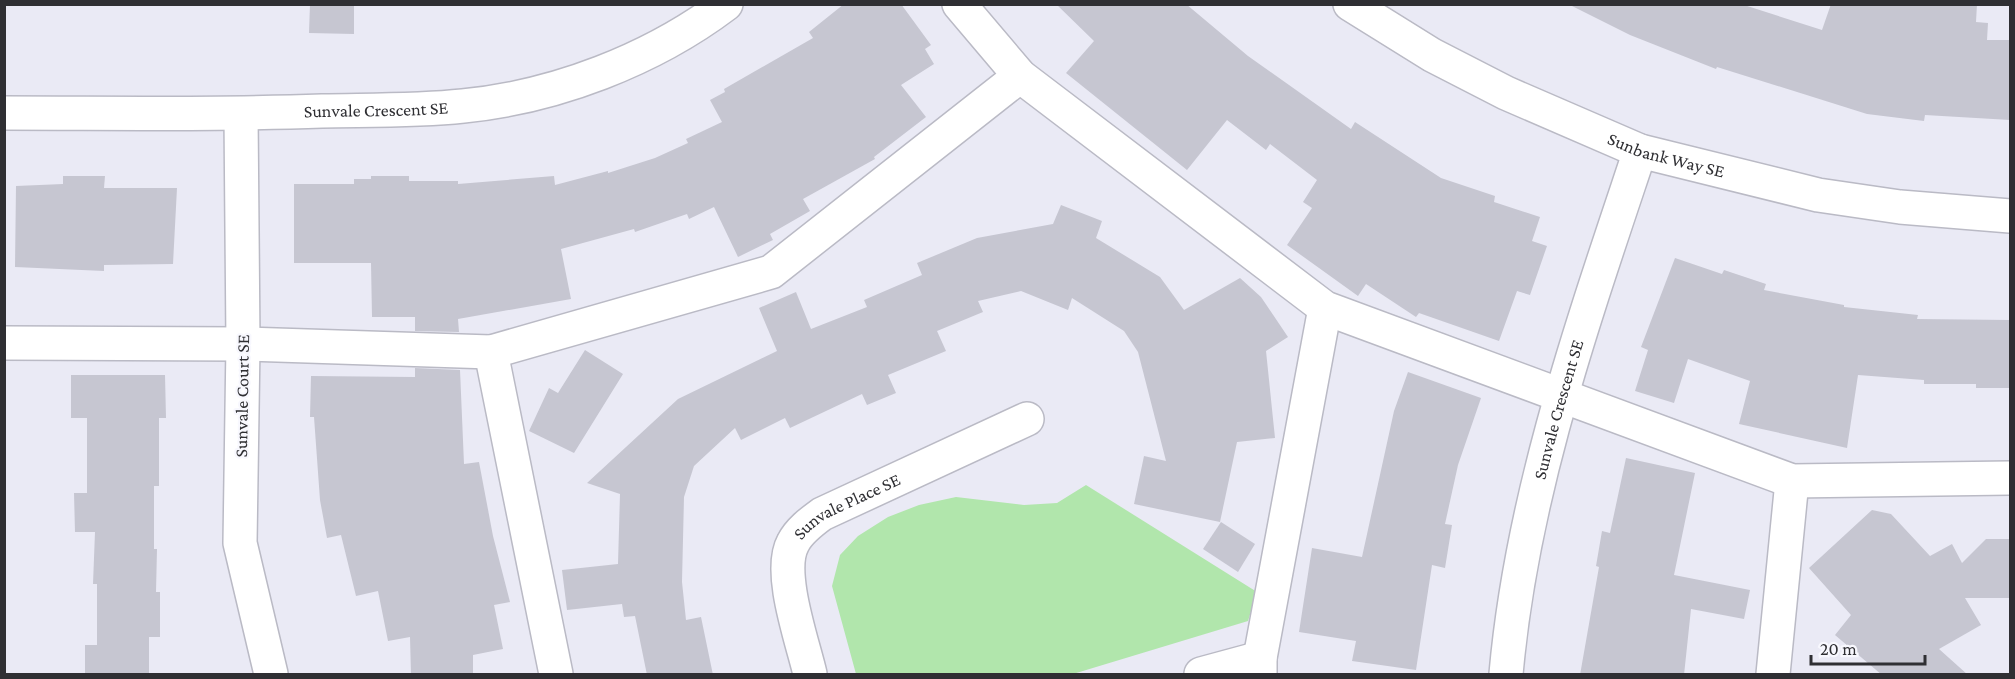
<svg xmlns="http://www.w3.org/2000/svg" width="2015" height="679" font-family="'Crimson Pro',serif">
<rect width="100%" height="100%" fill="#eaeaf5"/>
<path fill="#b1e6ac" d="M 1086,485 L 1257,592 L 1248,621 L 1073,674 L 856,674 L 832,586 L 840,555 L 858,536 L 888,517 L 919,505 L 956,497 L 1024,505 L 1057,503 Z"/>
<g fill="#c6c6d1">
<path d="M 310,4 L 354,4 L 354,34 L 309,33 Z"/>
<path d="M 844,4 L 901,4 L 931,45 L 925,49 L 934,64 L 901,85 L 926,117 L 874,157 L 875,159 L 803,199 L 810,211 L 770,234 L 773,240 L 738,257 L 714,207 L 689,219 L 687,214 L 635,232 L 634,229 L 561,249 L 571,299 L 458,319 L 459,332 L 415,331 L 415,317 L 372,317 L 371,263 L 294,263 L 294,184 L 354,184 L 354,179 L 371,179 L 371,176 L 409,176 L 409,181 L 458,181 L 458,184 L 554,176 L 555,185 L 608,171 L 608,173 L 655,158 L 688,143 L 686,139 L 722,122 L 710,100 L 725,92 L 724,89 L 813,38 L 809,32 Z"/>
<path d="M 1056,4 L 1186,4 L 1248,56 L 1351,129 L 1355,122 L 1441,178 L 1495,196 L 1494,202 L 1540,217 L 1532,241 L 1547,246 L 1530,295 L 1517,291 L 1499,341 L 1419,313 L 1416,317 L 1366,284 L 1358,296 L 1287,245 L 1312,208 L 1303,202 L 1317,180 L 1270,144 L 1266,150 L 1227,120 L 1187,170 L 1066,73 L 1094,41 Z"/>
<path d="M 1568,4 L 1741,4 L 1822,30 L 1831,4 L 1977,4 L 1976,22 L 1988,23 L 1987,40 L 2010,40 L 2010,120 L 1925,115 L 1924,121 L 1867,114 L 1717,67 L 1716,69 L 1630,35 Z"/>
<path d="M 63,176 L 105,176 L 104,188 L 177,188 L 173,264 L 104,265 L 104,271 L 15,267 L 16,186 L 63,184 Z"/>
<path d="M 1061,205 L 1102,221 L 1096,238 L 1160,277 L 1184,310 L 1240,278 L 1261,297 L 1288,337 L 1266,351 L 1275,438 L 1237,442 L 1220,522 L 1134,504 L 1144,456 L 1166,461 L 1138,352 L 1124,331 L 1072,298 L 1068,310 L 1021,291 L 978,301 L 983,312 L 937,331 L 946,351 L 888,375 L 896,393 L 867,405 L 862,394 L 790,428 L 785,418 L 741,440 L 735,428 L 694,466 L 684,497 L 682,582 L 686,620 L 701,617 L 713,675 L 647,675 L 635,616 L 624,617 L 622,604 L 567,610 L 562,570 L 618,564 L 620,494 L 587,483 L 678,399 L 777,351 L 759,308 L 796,292 L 811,329 L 867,307 L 864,300 L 922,275 L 917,263 L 977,238 L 1053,224 Z"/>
<path d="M 1675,258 L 1722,274 L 1724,270 L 1766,284 L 1764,290 L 1844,305 L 1844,307 L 1918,315 L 1917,319 L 2010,320 L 2010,388 L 1976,388 L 1976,384 L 1924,384 L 1924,380 L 1858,375 L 1847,448 L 1739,424 L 1750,381 L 1688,359 L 1674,403 L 1635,391 L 1648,350 L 1641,347 Z"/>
<path d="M 585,350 L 623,374 L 574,453 L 529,431 L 549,388 L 558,393 Z"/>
<path d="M 415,368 L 460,370 L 464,464 L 479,462 L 493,536 L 510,602 L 494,605 L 503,649 L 473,655 L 473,675 L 411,675 L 410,637 L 388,641 L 378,591 L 356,596 L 341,535 L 327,538 L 320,500 L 314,417 L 310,417 L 311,376 L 415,377 Z"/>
<path d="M 1408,372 L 1481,398 L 1458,465 L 1445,524 L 1452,525 L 1445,568 L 1432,565 L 1416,670 L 1352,661 L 1356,641 L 1299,632 L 1312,548 L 1362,557 L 1394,411 Z"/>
<path d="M 71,375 L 165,375 L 166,418 L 159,418 L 159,486 L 154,486 L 154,549 L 157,549 L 156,592 L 160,592 L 160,637 L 149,637 L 149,675 L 85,675 L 85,645 L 97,645 L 97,584 L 93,584 L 95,532 L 75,532 L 74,493 L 87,493 L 87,418 L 71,418 Z"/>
<path d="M 1626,458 L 1695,473 L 1674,575 L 1750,590 L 1744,619 L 1691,609 L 1684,675 L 1580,675 L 1599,567 L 1596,566 L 1602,531 L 1610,533 Z"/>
<path d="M 1872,510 L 1891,514 L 1930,556 L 1952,544 L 1962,563 L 1986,539 L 2010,539 L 2010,598 L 1965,598 L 1981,625 L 1939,649 L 1968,675 L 1882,675 L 1835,635 L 1851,615 L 1809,568 Z"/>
<path d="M 1221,522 L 1255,544 L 1238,572 L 1203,549 Z"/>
</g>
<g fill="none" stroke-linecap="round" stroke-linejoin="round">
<defs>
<g id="minor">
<path d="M 959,4 L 1020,76 L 1325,308 L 1792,481 L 2010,478"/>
<path id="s1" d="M 1350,4 L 1432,55 L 1506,93 L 1640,151 L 1818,195 L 1900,207 L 2010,216"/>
<path id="s2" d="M 4,113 C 110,113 216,115 322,111 C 369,110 416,111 463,106 C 555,97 652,60 726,4"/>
<path d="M 241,114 L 243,344 L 240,543 L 271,674"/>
<path d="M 4,343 L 243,344 L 491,352 L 771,272 L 1020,76"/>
<path d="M 491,352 L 556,674"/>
<path id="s3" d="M 810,674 C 803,643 777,572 793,543 C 799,531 811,522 822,514 L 1027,419"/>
<path d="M 1201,674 L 1260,658"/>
<path d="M 1260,674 L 1260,658 L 1325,308"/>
<path id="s4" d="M 1506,674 C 1522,494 1583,322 1640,151"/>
<path d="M 1773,674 L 1792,481"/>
</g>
</defs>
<use href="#minor" stroke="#babac5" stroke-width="36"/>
<use href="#minor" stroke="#fff" stroke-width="33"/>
</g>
<g text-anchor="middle" stroke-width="4.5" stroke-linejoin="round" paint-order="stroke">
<g font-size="18" fill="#2f2f33" stroke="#f8f8fe">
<text dy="6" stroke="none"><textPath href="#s2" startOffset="372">Sunvale Crescent SE</textPath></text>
<text dy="6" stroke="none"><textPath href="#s1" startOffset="352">Sunbank Way SE</textPath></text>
<text transform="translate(242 396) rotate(-89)" y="6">Sunvale Court SE</text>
<text dy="6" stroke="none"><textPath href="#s4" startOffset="270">Sunvale Crescent SE</textPath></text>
<text dy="6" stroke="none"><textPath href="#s3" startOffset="201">Sunvale Place SE</textPath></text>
</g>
</g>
<rect width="2015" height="679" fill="none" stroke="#2f2f33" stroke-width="12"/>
<path d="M1811 655v9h114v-9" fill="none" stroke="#2f2f33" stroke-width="3"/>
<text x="1820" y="655" font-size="18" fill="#2f2f33" stroke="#f8f8fe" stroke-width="4.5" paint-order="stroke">20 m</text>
</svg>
